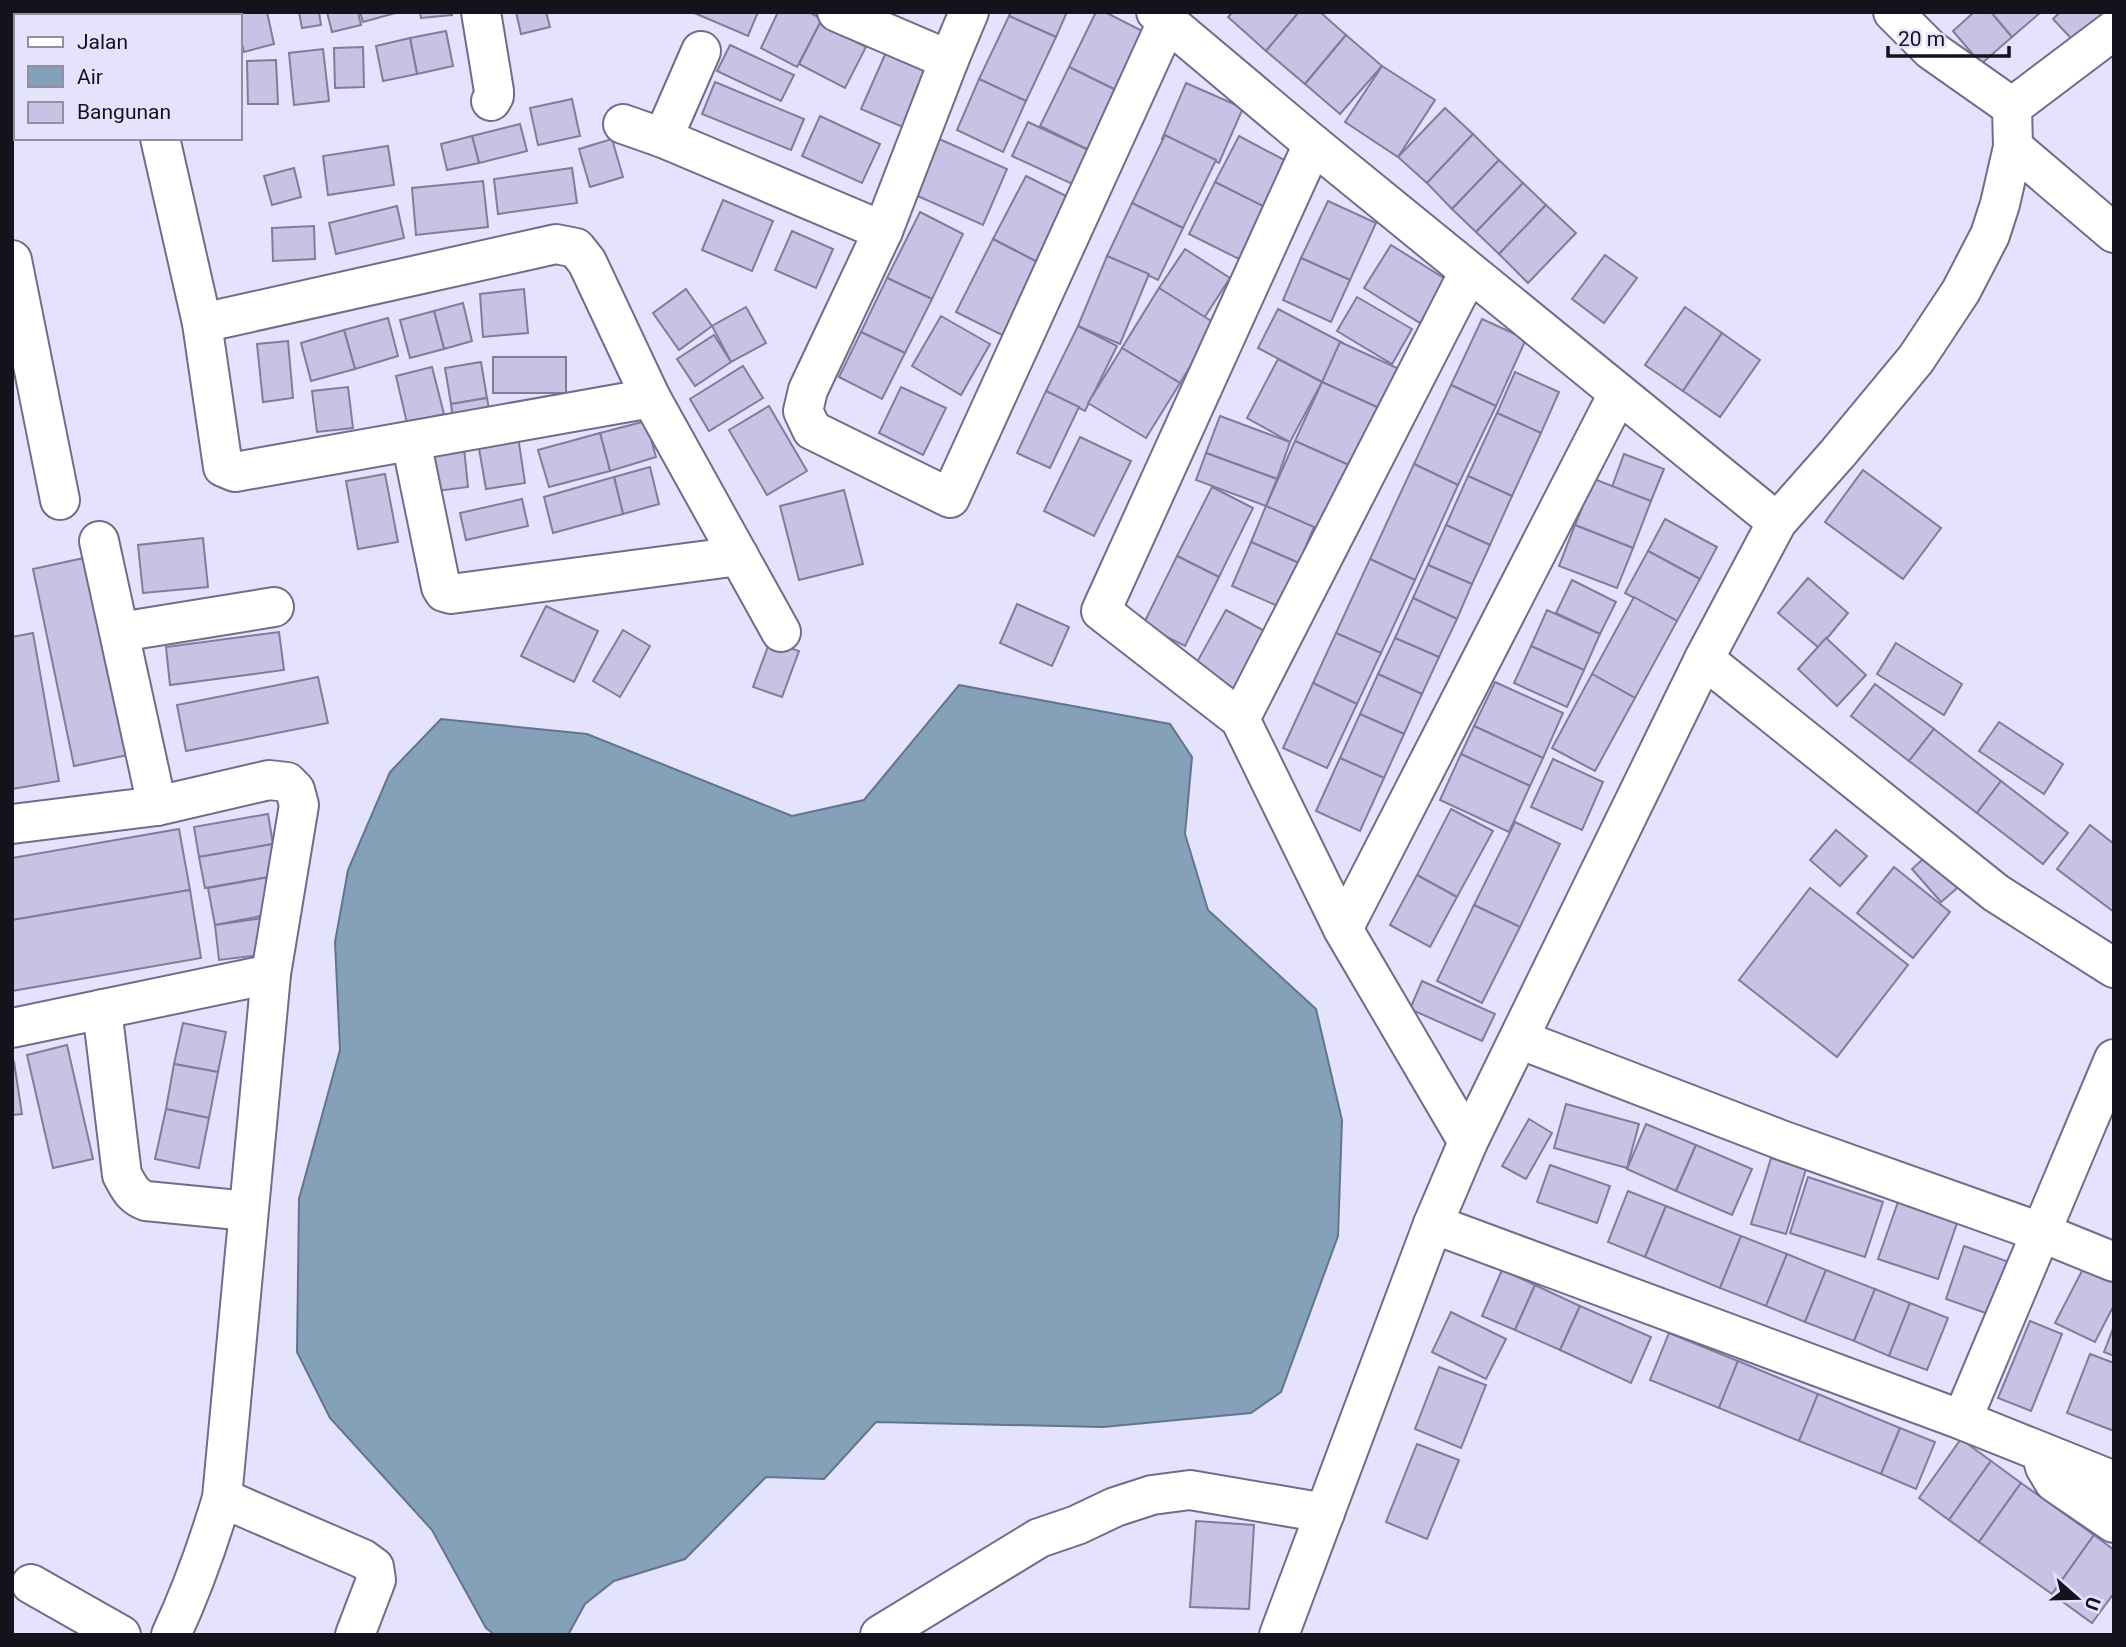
<svg xmlns="http://www.w3.org/2000/svg" width="2126" height="1647" font-family="Roboto,sans-serif">
<rect width="100%" height="100%" fill="#e5e2fd"/>
<path fill="#85a0b9" stroke="#63758a" stroke-width="2" d="M 959,685 L 1170,724 L 1192,757 L 1185,834 L 1208,910 L 1316,1009 L 1342,1120 L 1338,1236 L 1281,1392 L 1251,1413 L 1103,1427 L 876,1422 L 824,1479 L 766,1477 L 685,1559 L 614,1581 L 585,1604 L 568,1635 L 495,1635 L 486,1628 L 432,1530 L 330,1418 L 297,1352 L 299,1199 L 340,1050 L 335,942 L 348,870 L 390,772 L 441,719 L 587,734 L 792,816 L 864,800 Z"/>
<g fill="#c7c3e5" stroke="#807c9a" stroke-width="2">
<path d="M 12,12 L 49,12 L 50,16 L 16,16 L 16,66 L 12,66 Z"/>
<path d="M 65,12 L 111,12 L 112,16 L 65,16 Z"/>
<path d="M 180,12 L 234,12 L 235,16 L 177,16 L 176,13 Z"/>
<path d="M 234,12 L 267,12 L 274,44 L 244,52 L 240,36 L 240,16 L 235,16 Z"/>
<path d="M 299,12 L 319,12 L 321,25 L 302,28 Z"/>
<path d="M 327,12 L 358,12 L 361,25 L 332,32 Z"/>
<path d="M 360,12 L 399,12 L 363,22 Z"/>
<path d="M 420,12 L 452,12 L 452,15 L 421,18 Z"/>
<path d="M 516,12 L 546,12 L 550,27 L 521,34 Z"/>
<path d="M 692,12 L 758,12 L 748,36 Z"/>
<path d="M 778,12 L 809,12 L 822,19 L 797,67 L 761,48 Z"/>
<path d="M 1011,12 L 1067,12 L 1056,37 L 1009,16 Z"/>
<path d="M 1096,12 L 1105,12 L 1154,37 L 1126,95 L 1069,67 Z"/>
<path d="M 1233,12 L 1299,12 L 1266,51 L 1228,17 Z"/>
<path d="M 1299,12 L 1320,12 L 1346,35 L 1305,84 L 1266,51 Z"/>
<path d="M 1974,12 L 1991,12 L 2012,37 L 1981,64 L 1953,31 Z"/>
<path d="M 1991,12 L 2041,12 L 2012,37 Z"/>
<path d="M 2060,12 L 2104,12 L 2114,23 L 2083,51 L 2053,19 Z"/>
<path d="M 1009,16 L 1056,37 L 1026,101 L 979,79 Z"/>
<path d="M 820,23 L 866,47 L 845,88 L 799,64 Z"/>
<path d="M 446,31 L 453,66 L 417,74 L 410,38 Z"/>
<path d="M 1346,35 L 1382,66 L 1340,114 L 1305,84 Z"/>
<path d="M 410,38 L 417,74 L 383,81 L 376,46 Z"/>
<path d="M 730,45 L 794,75 L 781,101 L 717,71 Z"/>
<path d="M 363,47 L 364,87 L 335,88 L 334,48 Z"/>
<path d="M 323,49 L 329,101 L 294,105 L 289,53 Z"/>
<path d="M 887,50 L 937,72 L 912,131 L 861,109 Z"/>
<path d="M 276,60 L 278,104 L 248,104 L 247,61 Z"/>
<path d="M 1382,66 L 1435,100 L 1398,157 L 1345,122 Z"/>
<path d="M 1069,67 L 1126,95 L 1097,154 L 1040,126 Z"/>
<path d="M 979,79 L 1026,101 L 1003,152 L 957,130 Z"/>
<path d="M 715,82 L 804,119 L 791,150 L 702,114 Z"/>
<path d="M 1186,83 L 1243,108 L 1219,163 L 1162,139 Z"/>
<path d="M 572,99 L 580,136 L 538,145 L 530,108 Z"/>
<path d="M 1445,108 L 1473,134 L 1427,183 L 1398,157 Z"/>
<path d="M 820,116 L 880,144 L 862,183 L 802,156 Z"/>
<path d="M 1028,122 L 1097,154 L 1081,188 L 1012,156 Z"/>
<path d="M 520,124 L 527,151 L 479,163 L 472,136 Z"/>
<path d="M 1473,134 L 1499,160 L 1452,209 L 1427,183 Z"/>
<path d="M 1165,135 L 1216,160 L 1183,228 L 1132,203 Z"/>
<path d="M 472,136 L 479,163 L 447,170 L 441,144 Z"/>
<path d="M 1239,136 L 1288,162 L 1264,208 L 1215,182 Z"/>
<path d="M 937,138 L 1007,169 L 983,225 L 913,194 Z"/>
<path d="M 612,139 L 623,177 L 590,187 L 579,149 Z"/>
<path d="M 388,146 L 394,185 L 328,195 L 323,156 Z"/>
<path d="M 1499,160 L 1523,183 L 1476,232 L 1452,209 Z"/>
<path d="M 294,168 L 301,197 L 272,205 L 264,176 Z"/>
<path d="M 572,168 L 577,203 L 498,214 L 494,179 Z"/>
<path d="M 1026,176 L 1076,201 L 1043,265 L 993,239 Z"/>
<path d="M 483,181 L 488,227 L 416,235 L 412,188 Z"/>
<path d="M 1215,182 L 1265,207 L 1239,259 L 1189,234 Z"/>
<path d="M 1523,183 L 1546,205 L 1499,254 L 1476,232 Z"/>
<path d="M 723,200 L 773,221 L 752,271 L 702,250 Z"/>
<path d="M 1328,201 L 1376,223 L 1350,280 L 1301,258 Z"/>
<path d="M 1132,203 L 1183,228 L 1158,280 L 1107,256 Z"/>
<path d="M 1546,205 L 1576,233 L 1528,283 L 1499,254 Z"/>
<path d="M 397,206 L 404,238 L 336,254 L 329,223 Z"/>
<path d="M 920,212 L 963,234 L 932,299 L 887,278 Z"/>
<path d="M 314,226 L 315,259 L 273,261 L 272,228 Z"/>
<path d="M 792,231 L 833,249 L 816,288 L 775,270 Z"/>
<path d="M 993,239 L 1043,265 L 1006,337 L 956,312 Z"/>
<path d="M 1391,245 L 1447,280 L 1420,323 L 1364,288 Z"/>
<path d="M 1185,249 L 1230,278 L 1204,318 L 1159,288 Z"/>
<path d="M 1605,255 L 1637,278 L 1604,323 L 1572,299 Z"/>
<path d="M 1107,256 L 1149,274 L 1120,344 L 1078,326 Z"/>
<path d="M 1301,258 L 1350,280 L 1331,322 L 1283,300 Z"/>
<path d="M 887,278 L 932,299 L 905,353 L 861,332 Z"/>
<path d="M 1159,288 L 1216,324 L 1180,383 L 1122,348 Z"/>
<path d="M 524,289 L 528,333 L 483,337 L 480,294 Z"/>
<path d="M 686,289 L 712,326 L 679,350 L 653,313 Z"/>
<path d="M 1357,297 L 1412,329 L 1392,364 L 1337,331 Z"/>
<path d="M 463,303 L 472,341 L 444,349 L 434,311 Z"/>
<path d="M 746,307 L 766,343 L 731,362 L 712,326 Z"/>
<path d="M 1685,307 L 1722,333 L 1683,391 L 1645,365 Z"/>
<path d="M 1278,309 L 1343,343 L 1322,382 L 1258,348 Z"/>
<path d="M 434,311 L 444,349 L 410,358 L 400,320 Z"/>
<path d="M 941,316 L 990,344 L 961,395 L 912,366 Z"/>
<path d="M 388,318 L 398,356 L 355,369 L 344,330 Z"/>
<path d="M 1482,319 L 1526,339 L 1496,406 L 1451,385 Z"/>
<path d="M 1078,326 L 1117,346 L 1085,411 L 1046,391 Z"/>
<path d="M 344,330 L 355,369 L 311,381 L 301,343 Z"/>
<path d="M 861,332 L 905,353 L 882,399 L 839,377 Z"/>
<path d="M 1722,333 L 1760,360 L 1720,417 L 1683,391 Z"/>
<path d="M 714,335 L 731,362 L 695,386 L 677,359 Z"/>
<path d="M 288,341 L 293,398 L 263,402 L 257,344 Z"/>
<path d="M 1340,342 L 1408,373 L 1390,413 L 1322,382 Z"/>
<path d="M 1122,348 L 1180,383 L 1146,438 L 1088,403 Z"/>
<rect x="493" y="357" width="73" height="36"/>
<path d="M 1278,359 L 1322,382 L 1290,442 L 1247,418 Z"/>
<path d="M 481,362 L 487,398 L 451,404 L 445,368 Z"/>
<path d="M 743,366 L 763,398 L 709,431 L 690,399 Z"/>
<path d="M 432,367 L 444,414 L 407,423 L 396,376 Z"/>
<path d="M 1515,372 L 1559,392 L 1541,433 L 1497,413 Z"/>
<path d="M 1322,382 L 1390,413 L 1364,472 L 1295,441 Z"/>
<path d="M 1451,385 L 1496,406 L 1458,485 L 1414,464 Z"/>
<path d="M 348,387 L 353,428 L 317,432 L 312,391 Z"/>
<path d="M 901,387 L 946,408 L 923,455 L 879,433 Z"/>
<path d="M 1046,391 L 1079,407 L 1050,468 L 1017,453 Z"/>
<path d="M 487,398 L 491,420 L 454,426 L 451,404 Z"/>
<path d="M 769,406 L 807,471 L 767,495 L 729,430 Z"/>
<path d="M 1497,413 L 1541,433 L 1512,496 L 1468,476 Z"/>
<path d="M 1220,416 L 1290,442 L 1277,479 L 1206,453 Z"/>
<path d="M 646,421 L 656,457 L 610,471 L 600,433 Z"/>
<path d="M 517,430 L 525,483 L 486,489 L 477,437 Z"/>
<path d="M 600,433 L 610,471 L 549,487 L 538,450 Z"/>
<path d="M 1080,437 L 1131,461 L 1094,536 L 1044,511 Z"/>
<path d="M 1295,441 L 1358,469 L 1329,534 L 1266,506 Z"/>
<path d="M 464,448 L 468,487 L 437,491 L 432,452 Z"/>
<path d="M 1206,453 L 1277,479 L 1266,506 L 1196,480 Z"/>
<path d="M 1624,454 L 1664,469 L 1651,501 L 1612,487 Z"/>
<path d="M 1414,464 L 1458,485 L 1415,580 L 1370,559 Z"/>
<path d="M 650,467 L 659,504 L 623,514 L 614,477 Z"/>
<path d="M 1863,470 L 1941,528 L 1903,579 L 1825,522 Z"/>
<path d="M 385,474 L 398,542 L 358,549 L 346,481 Z"/>
<path d="M 1468,476 L 1512,496 L 1490,545 L 1446,525 Z"/>
<path d="M 614,477 L 623,514 L 553,533 L 544,497 Z"/>
<path d="M 1594,479 L 1651,501 L 1633,548 L 1575,525 Z"/>
<path d="M 1212,487 L 1253,508 L 1219,577 L 1177,556 Z"/>
<path d="M 844,490 L 863,564 L 799,580 L 780,506 Z"/>
<path d="M 522,499 L 528,526 L 466,540 L 460,513 Z"/>
<path d="M 1266,506 L 1314,527 L 1299,563 L 1251,542 Z"/>
<path d="M 1665,519 L 1717,547 L 1700,579 L 1648,551 Z"/>
<path d="M 1446,525 L 1490,545 L 1472,584 L 1428,565 Z"/>
<path d="M 1575,525 L 1633,548 L 1617,588 L 1559,566 Z"/>
<path d="M 203,538 L 208,587 L 143,593 L 138,545 Z"/>
<path d="M 1251,542 L 1299,563 L 1280,607 L 1232,586 Z"/>
<path d="M 1648,551 L 1700,579 L 1677,621 L 1625,593 Z"/>
<path d="M 93,556 L 133,754 L 74,766 L 33,569 Z"/>
<path d="M 1177,556 L 1219,577 L 1185,646 L 1143,625 Z"/>
<path d="M 1370,559 L 1415,580 L 1381,653 L 1336,633 Z"/>
<path d="M 1428,565 L 1472,584 L 1457,619 L 1413,598 Z"/>
<path d="M 1808,578 L 1848,613 L 1819,648 L 1778,613 Z"/>
<path d="M 1572,580 L 1616,602 L 1600,634 L 1556,613 Z"/>
<path d="M 1634,597 L 1677,621 L 1635,698 L 1592,674 Z"/>
<path d="M 1413,598 L 1457,619 L 1439,657 L 1395,638 Z"/>
<path d="M 1017,604 L 1069,627 L 1052,666 L 1000,643 Z"/>
<path d="M 546,606 L 598,631 L 574,682 L 521,656 Z"/>
<path d="M 1226,610 L 1270,634 L 1238,696 L 1192,671 Z"/>
<path d="M 1547,610 L 1600,634 L 1584,670 L 1531,646 Z"/>
<path d="M 623,630 L 650,646 L 620,697 L 593,681 Z"/>
<path d="M 279,632 L 284,670 L 170,685 L 166,647 Z"/>
<path d="M 33,633 L 59,781 L 12,789 L 12,637 Z"/>
<path d="M 1336,633 L 1381,653 L 1357,704 L 1313,683 Z"/>
<path d="M 1395,638 L 1439,657 L 1422,694 L 1378,674 Z"/>
<path d="M 1826,638 L 1866,675 L 1837,706 L 1798,669 Z"/>
<path d="M 770,641 L 799,651 L 782,697 L 753,687 Z"/>
<path d="M 1896,643 L 1962,684 L 1944,715 L 1877,674 Z"/>
<path d="M 1531,646 L 1584,670 L 1567,707 L 1514,683 Z"/>
<path d="M 1378,674 L 1422,694 L 1404,734 L 1360,714 Z"/>
<path d="M 1592,674 L 1635,698 L 1595,771 L 1552,748 Z"/>
<path d="M 318,677 L 328,723 L 186,751 L 177,705 Z"/>
<path d="M 1495,682 L 1563,713 L 1543,758 L 1474,726 Z"/>
<path d="M 1313,683 L 1357,704 L 1327,768 L 1283,748 Z"/>
<path d="M 1875,684 L 1934,729 L 1909,761 L 1851,716 Z"/>
<path d="M 1360,714 L 1404,734 L 1384,778 L 1340,758 Z"/>
<path d="M 1999,722 L 2063,764 L 2044,794 L 1979,751 Z"/>
<path d="M 1474,726 L 1543,758 L 1530,786 L 1461,754 Z"/>
<path d="M 1934,729 L 2001,781 L 1977,813 L 1909,761 Z"/>
<path d="M 1461,754 L 1530,786 L 1509,832 L 1440,800 Z"/>
<path d="M 1340,758 L 1384,778 L 1360,831 L 1316,811 Z"/>
<path d="M 1553,759 L 1603,782 L 1582,830 L 1531,807 Z"/>
<path d="M 2001,781 L 2068,833 L 2043,864 L 1977,813 Z"/>
<path d="M 1451,809 L 1493,831 L 1457,897 L 1417,875 Z"/>
<path d="M 268,814 L 273,844 L 199,857 L 194,827 Z"/>
<path d="M 1515,822 L 1560,844 L 1520,927 L 1474,905 Z"/>
<path d="M 2090,825 L 2114,844 L 2114,912 L 2057,869 Z"/>
<path d="M 179,829 L 190,890 L 12,920 L 12,858 Z"/>
<path d="M 1836,830 L 1867,856 L 1840,886 L 1810,860 Z"/>
<path d="M 273,844 L 279,875 L 205,888 L 199,857 Z"/>
<path d="M 1933,850 L 1962,884 L 1941,902 L 1912,869 Z"/>
<path d="M 1894,867 L 1950,912 L 1913,958 L 1857,913 Z"/>
<path d="M 1417,875 L 1457,897 L 1430,947 L 1390,925 Z"/>
<path d="M 270,877 L 276,913 L 215,925 L 208,888 Z"/>
<path d="M 1810,888 L 1908,965 L 1837,1057 L 1739,980 Z"/>
<path d="M 190,890 L 201,958 L 12,991 L 12,920 Z"/>
<path d="M 1474,905 L 1520,927 L 1482,1003 L 1437,981 Z"/>
<path d="M 263,918 L 268,954 L 219,960 L 215,925 Z"/>
<path d="M 1422,981 L 1495,1014 L 1482,1041 L 1410,1009 Z"/>
<path d="M 183,1023 L 226,1032 L 218,1072 L 174,1064 Z"/>
<path d="M 67,1045 L 93,1159 L 53,1168 L 27,1055 Z"/>
<path d="M 14,1062 L 22,1114 L 12,1115 L 12,1063 Z"/>
<path d="M 174,1064 L 218,1072 L 209,1118 L 166,1109 Z"/>
<path d="M 1566,1104 L 1639,1124 L 1627,1168 L 1554,1148 Z"/>
<path d="M 166,1109 L 209,1118 L 199,1168 L 155,1159 Z"/>
<path d="M 1529,1119 L 1552,1133 L 1526,1179 L 1502,1166 Z"/>
<path d="M 1646,1124 L 1696,1145 L 1676,1191 L 1627,1169 Z"/>
<path d="M 1696,1145 L 1752,1169 L 1732,1215 L 1676,1191 Z"/>
<path d="M 1771,1158 L 1806,1169 L 1786,1234 L 1751,1224 Z"/>
<path d="M 1550,1165 L 1610,1186 L 1597,1223 L 1537,1202 Z"/>
<path d="M 1808,1177 L 1883,1202 L 1865,1257 L 1790,1233 Z"/>
<path d="M 1628,1191 L 1666,1206 L 1645,1257 L 1608,1242 Z"/>
<path d="M 1898,1202 L 1957,1223 L 1938,1279 L 1878,1259 Z"/>
<path d="M 1666,1206 L 1741,1236 L 1720,1288 L 1645,1257 Z"/>
<path d="M 1741,1236 L 1787,1254 L 1766,1306 L 1720,1288 Z"/>
<path d="M 1964,1246 L 2009,1262 L 1991,1315 L 1946,1299 Z"/>
<path d="M 1787,1254 L 1826,1270 L 1805,1322 L 1766,1306 Z"/>
<path d="M 2084,1267 L 2114,1282 L 2114,1305 L 2095,1342 L 2055,1323 Z"/>
<path d="M 1502,1270 L 1535,1285 L 1515,1330 L 1482,1316 Z"/>
<path d="M 1826,1270 L 1875,1289 L 1854,1341 L 1805,1322 Z"/>
<path d="M 1535,1285 L 1580,1306 L 1560,1350 L 1515,1330 Z"/>
<path d="M 1875,1289 L 1910,1303 L 1889,1356 L 1854,1341 Z"/>
<path d="M 1910,1303 L 1948,1318 L 1927,1370 L 1889,1356 Z"/>
<path d="M 1580,1306 L 1651,1337 L 1631,1383 L 1560,1350 Z"/>
<path d="M 1451,1312 L 1506,1339 L 1486,1379 L 1432,1352 Z"/>
<path d="M 2030,1321 L 2062,1334 L 2031,1411 L 1998,1398 Z"/>
<path d="M 2114,1326 L 2114,1356 L 2104,1352 Z"/>
<path d="M 1669,1333 L 1738,1361 L 1719,1408 L 1650,1380 Z"/>
<path d="M 2090,1354 L 2114,1363 L 2114,1431 L 2067,1413 Z"/>
<path d="M 1738,1361 L 1818,1394 L 1799,1441 L 1719,1408 Z"/>
<path d="M 1439,1367 L 1486,1385 L 1461,1448 L 1415,1429 Z"/>
<path d="M 1818,1394 L 1900,1428 L 1881,1474 L 1799,1441 Z"/>
<path d="M 1900,1428 L 1935,1442 L 1916,1489 L 1881,1474 Z"/>
<path d="M 1961,1439 L 1991,1461 L 1949,1520 L 1919,1498 Z"/>
<path d="M 1417,1444 L 1459,1460 L 1427,1539 L 1386,1522 Z"/>
<path d="M 1991,1461 L 2021,1483 L 1979,1542 L 1949,1520 Z"/>
<path d="M 2021,1483 L 2094,1535 L 2052,1594 L 1979,1542 Z"/>
<path d="M 1196,1521 L 1254,1525 L 1249,1609 L 1190,1607 Z"/>
<path d="M 2094,1535 L 2114,1550 L 2114,1593 L 2092,1623 L 2052,1594 Z"/>
</g>
<g fill="none" stroke-linecap="round" stroke-linejoin="round">
<defs>
<g id="street">
<path d="M 134,12 L 134,16"/>
<path d="M 481,12 L 494,91 L 494,96 L 491,101"/>
<path d="M 837,12 L 949,60"/>
<path d="M 969,12 L 949,60 L 883,231 L 808,390 L 803,411 L 812,430 L 950,498 L 1167,22"/>
<path d="M 1156,12 L 1313,144 L 1777,522"/>
<path d="M 1893,12 L 1931,50 L 2012,107 L 2114,30"/>
<path d="M 12,112 L 16,111"/>
<path d="M 623,124 L 663,138 L 883,231"/>
<path d="M 160,138 L 202,323 L 223,467 L 235,472 L 651,398"/>
<path d="M 663,138 L 701,51"/>
<path d="M 1313,144 L 1101,611 L 1240,719 L 1343,929 L 1468,1142"/>
<path d="M 2013,147 L 2114,233"/>
<path d="M 12,260 L 60,500"/>
<path d="M 202,323 L 556,244 L 576,248 L 587,262 L 651,398 L 781,632"/>
<path d="M 411,441 L 441,587 L 444,592 L 451,594 L 739,556"/>
<path d="M 99,541 L 157,806"/>
<path d="M 120,632 L 274,607"/>
<path d="M 1704,659 L 1996,893 L 2114,968"/>
<path d="M 1240,719 L 1469,272"/>
<path d="M 12,824 L 157,806 L 269,780 L 287,782 L 295,790 L 299,805 L 271,974 L 222,1498 C 208,1545 192,1590 171,1635"/>
<path d="M 1343,929 L 1618,394"/>
<path d="M 102,1009 L 122,1175 C 129,1187 132,1196 146,1201 L 248,1211"/>
<path d="M 12,1028 L 271,974"/>
<path d="M 1519,1039 L 1784,1141 L 2040,1232 L 2114,1262"/>
<path d="M 1433,1224 L 1962,1420 L 2114,1481"/>
<path d="M 1962,1420 L 2114,1059"/>
<path d="M 2041,1452 L 2045,1467 L 2054,1482 L 2114,1523"/>
<path d="M 222,1498 L 363,1559 L 374,1567 L 376,1580 L 355,1635"/>
<path d="M 31,1584 L 121,1635"/>
<path d="M 880,1635 L 1039,1538 L 1077,1525 L 1115,1507 L 1152,1495 L 1190,1490 L 1325,1513"/>
<path d="M 1279,1635 L 1433,1224 L 1468,1142 L 1704,659 L 1777,522 L 1838,453 L 1916,359 L 1961,291 L 1990,235 L 2000,204 L 2013,147 L 2012,107"/>
</g>
</defs>
<use href="#street" stroke="#706d89" stroke-width="42"/>
<use href="#street" stroke="#fff" stroke-width="38"/>
</g>
<rect width="2126" height="1647" fill="none" stroke="#13121d" stroke-width="28"/>
<rect x="14" y="14" width="228" height="126" fill="#e5e2fd" stroke="#918fa3" stroke-width="2"/>
<rect x="28" y="37" width="35" height="10" fill="#ffffff" stroke="#918fa3" stroke-width="2"/>
<text x="77" y="49" font-size="21" fill="#13121d">Jalan</text>
<rect x="28" y="66" width="35" height="21" fill="#85a0b9" stroke="#918fa3" stroke-width="2"/>
<text x="77" y="84" font-size="21" fill="#13121d">Air</text>
<rect x="28" y="102" width="35" height="21" fill="#c7c3e5" stroke="#918fa3" stroke-width="2"/>
<text x="77" y="119" font-size="21" fill="#13121d">Bangunan</text>
<g transform="translate(2077 1598) rotate(110)" stroke="#e5e2fd" stroke-width="5" paint-order="stroke">
<path d="M0-5L12 26L0 18L-12 26Z" fill="#13121d"/>
<text y="-10" font-size="19" font-weight="bold" text-anchor="middle" fill="#13121d">U</text>
</g>
<path d="M1888 46v10h121v-10" fill="none" stroke="#13121d" stroke-width="3.5"/>
<text x="1898" y="46" font-size="21" fill="#13121d" stroke="#e5e2fd" stroke-width="5" paint-order="stroke">20 m</text>
</svg>
